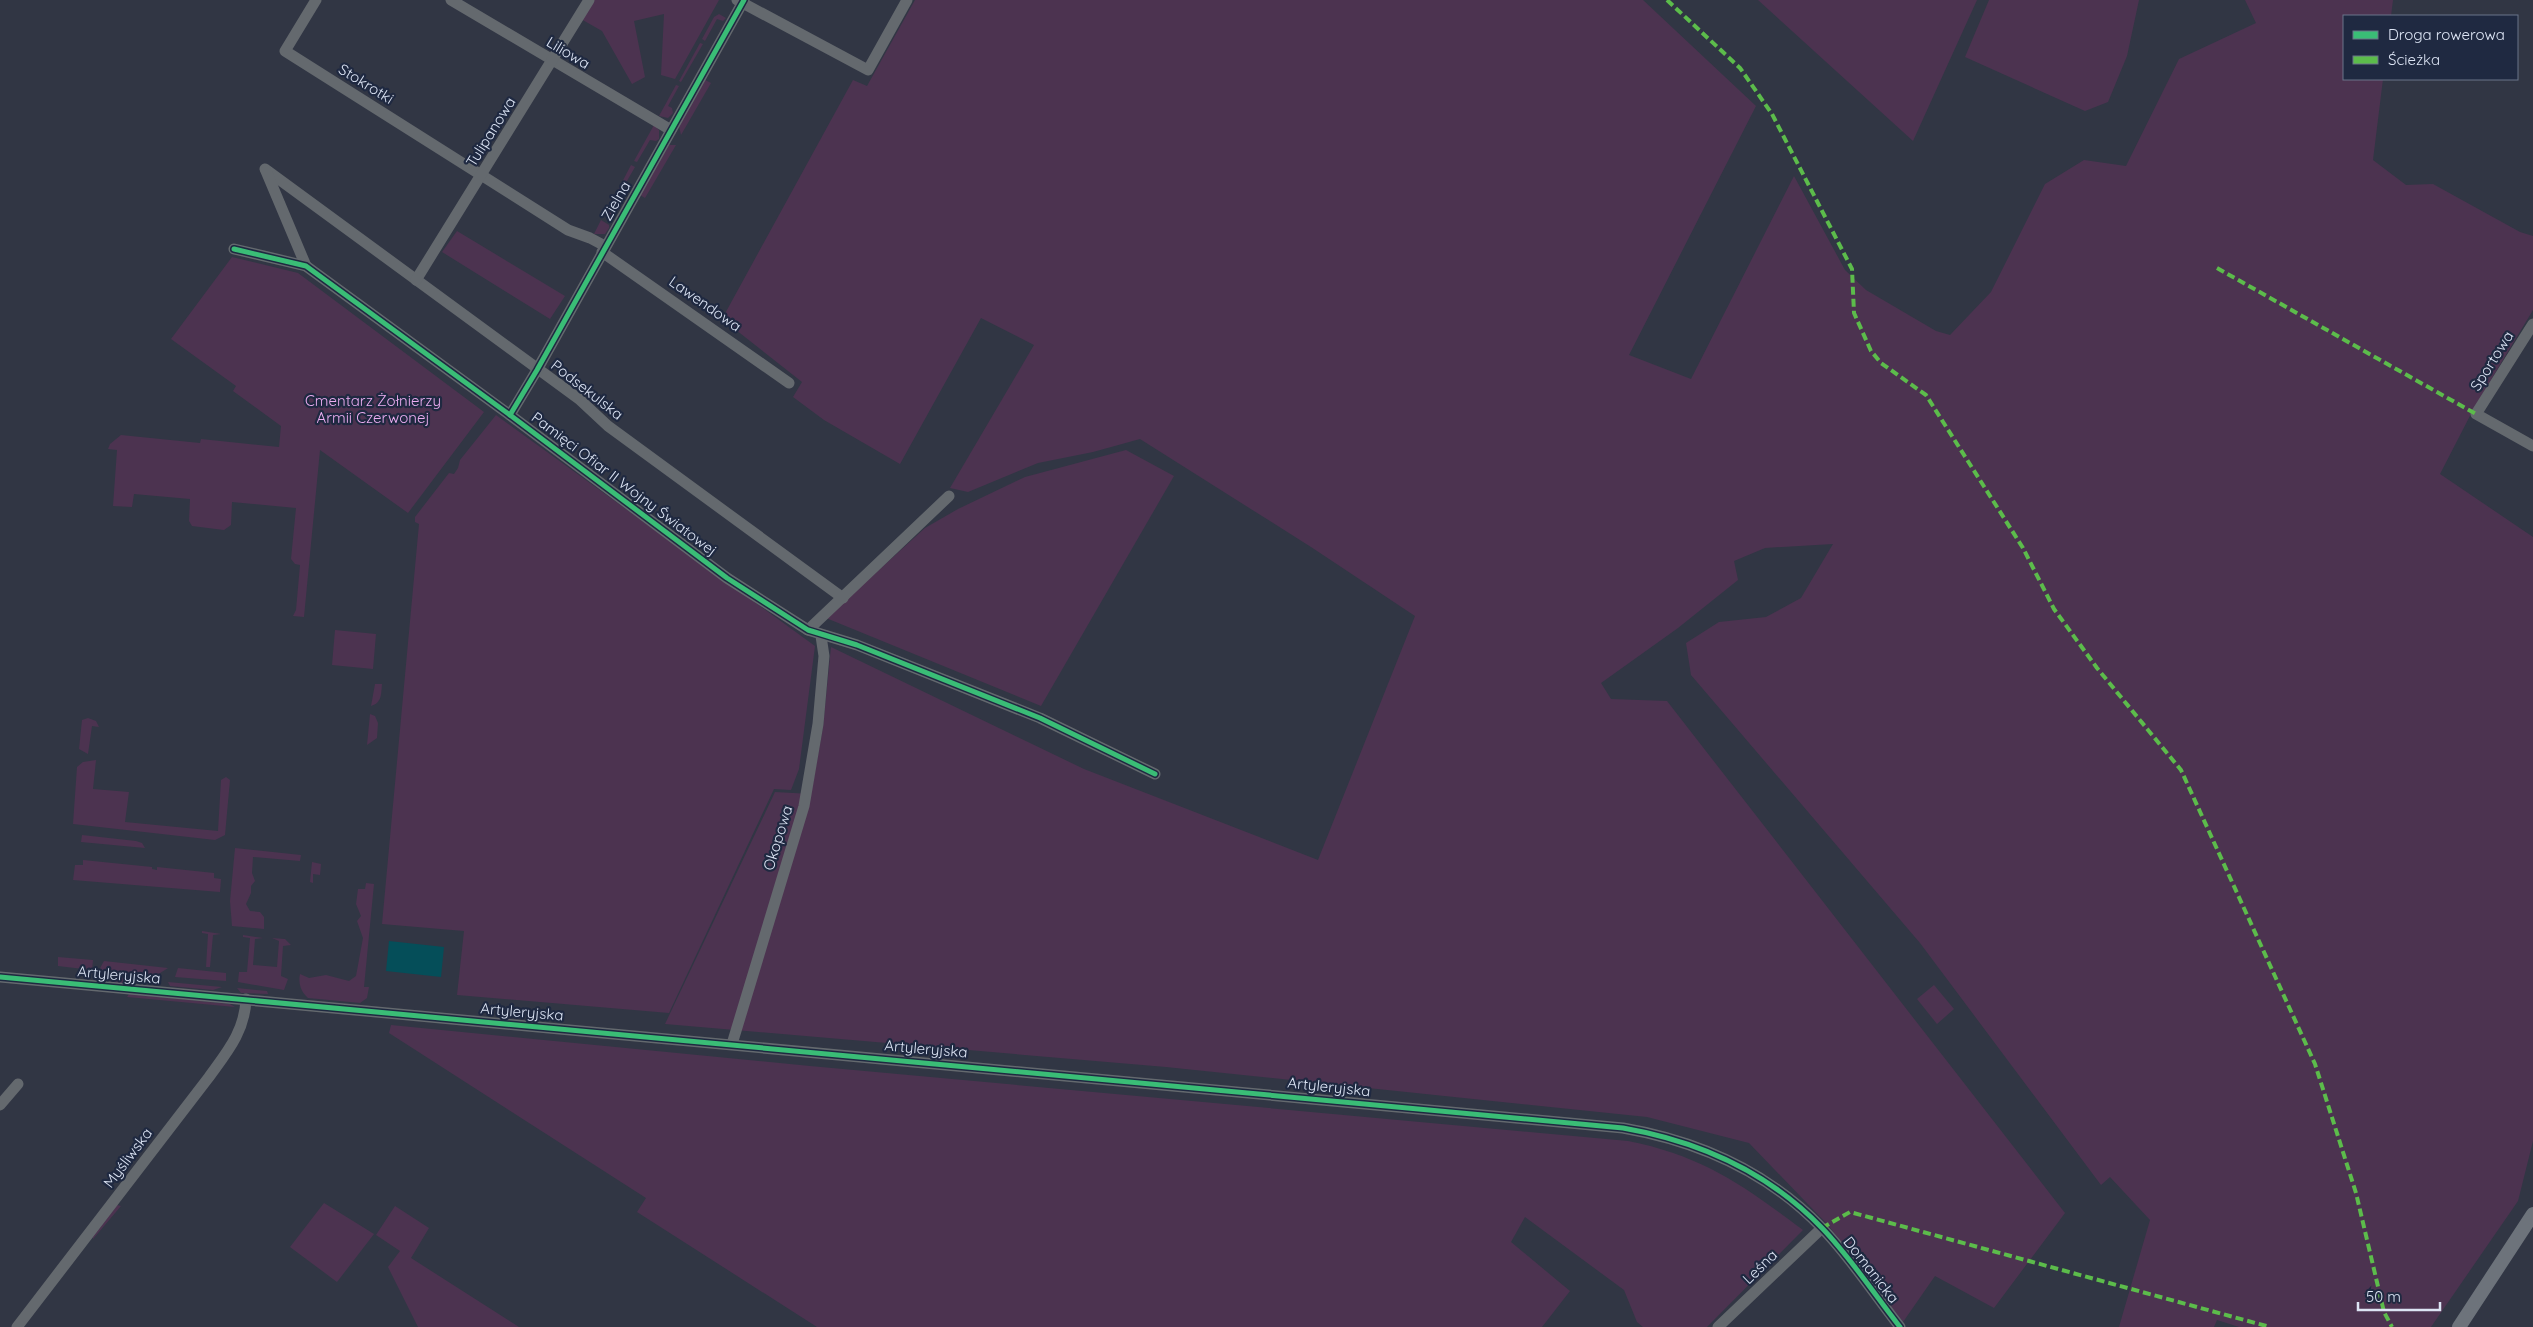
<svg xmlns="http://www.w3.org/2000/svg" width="2533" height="1327" font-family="Quicksand,sans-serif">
<rect width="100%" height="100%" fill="#313644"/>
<g fill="#4c3350">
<path d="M 592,0 L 719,0 L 675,79 L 661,75 L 664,14 L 634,21 L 645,77 L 632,84 L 602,31 L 581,19 Z"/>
<path d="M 915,0 L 1643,0 L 1756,106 L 1629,355 L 1691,379 L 1794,176 L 1845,270 L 1866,290 L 1936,331 L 1950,335 L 1991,292 L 2045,184 L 2084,160 L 2126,166 L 2179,59 L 2256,23 L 2245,0 L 2393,0 L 2391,16 L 2344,16 L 2344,79 L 2383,79 L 2373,160 L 2406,185 L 2433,184 L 2520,232 L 2533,236 L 2533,310 L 2474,408 L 2440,474 L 2533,537 L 2533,1141 L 2518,1201 L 2431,1327 L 2239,1327 L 2217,1320 L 2214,1327 L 2119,1327 L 2150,1220 L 2110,1177 L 2101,1185 L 1920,943 L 1691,675 L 1686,643 L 1719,622 L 1766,617 L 1801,598 L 1833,544 L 1765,548 L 1734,561 L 1738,580 L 1678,628 L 1601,683 L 1611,699 L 1667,701 L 2065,1213 L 1994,1308 L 1935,1276 L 1903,1322 L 1828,1225 L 1749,1143 L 1647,1117 L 1166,1067 L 665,1024 L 775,792 L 811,794 L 823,727 L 831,647 L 1084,769 L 1318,860 L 1415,616 L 1311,547 L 1140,439 L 1093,452 L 1038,463 L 968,492 L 950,488 L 1034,345 L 981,318 L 900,464 L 824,420 L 793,397 L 802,382 L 722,319 L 853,80 L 867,86 Z"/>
<path d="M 1758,0 L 1977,0 L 1913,141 Z"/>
<path d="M 1989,0 L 2139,0 L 2127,56 L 2108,102 L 2085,111 L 1965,57 Z"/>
<path d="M 719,14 L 726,18 L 723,21 L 717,19 L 705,41 L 702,39 L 714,17 Z"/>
<path d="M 700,43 L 703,44 L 681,82 L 679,81 Z"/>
<path d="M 705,80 L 711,83 L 681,135 L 679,126 Z"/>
<path d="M 676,85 L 679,86 L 668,106 L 672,108 L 673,113 L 668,118 L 659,116 Z"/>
<path d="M 654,125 L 659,130 L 659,139 L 656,141 L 650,140 L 637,162 L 634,161 Z"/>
<path d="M 669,145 L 676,145 L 645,198 L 640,195 Z"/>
<path d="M 631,165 L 635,167 L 609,212 L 615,216 L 614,217 L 606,213 Z"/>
<path d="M 601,220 L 609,225 L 609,228 L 605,234 L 594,234 Z"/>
<path d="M 457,231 L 565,296 L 550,319 L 442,252 Z"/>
<path d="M 232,257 L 298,273 L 484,412 L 408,513 L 320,450 L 304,617 L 293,616 L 296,610 L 300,565 L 295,564 L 291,559 L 296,508 L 232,502 L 231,525 L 224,530 L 192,526 L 189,521 L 190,499 L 134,494 L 132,507 L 113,506 L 117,450 L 108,449 L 110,444 L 121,435 L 200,443 L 201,439 L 279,447 L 281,426 L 233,391 L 236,386 L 171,339 Z"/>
<path d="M 496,415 L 815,646 L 799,769 L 791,790 L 774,789 L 669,1013 L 457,995 L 464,931 L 382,924 L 419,524 L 415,522 L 415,517 L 449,473 L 454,474 L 458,468 L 460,460 Z"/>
<path d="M 1126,450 L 1174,476 L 1041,706 L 826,618 L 925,528 L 958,509 L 1025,477 Z"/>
<path d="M 335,630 L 376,634 L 373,669 L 332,665 Z"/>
<path d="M 375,684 L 382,684 C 381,694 382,703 371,706 Z"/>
<path d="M 370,714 L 375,716 L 378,723 L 377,738 L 367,745 Z"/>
<path d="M 88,718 L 96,721 L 99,727 L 92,726 L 88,754 L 79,749 L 82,720 Z"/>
<path d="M 96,760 L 93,789 L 129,792 L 125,822 L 218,831 L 221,780 L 226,777 L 230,780 L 225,835 L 215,840 L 73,824 L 77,767 L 83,762 Z"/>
<path d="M 82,835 L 136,841 L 142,843 L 145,848 L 81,842 Z"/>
<path d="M 235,848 L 301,855 L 300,861 L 253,857 L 252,873 L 255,881 L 251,886 L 251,893 L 246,904 L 250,911 L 260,912 L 264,917 L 264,929 L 232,926 L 230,901 Z"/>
<path d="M 83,860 L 152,867 L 152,869 L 157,870 L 157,867 L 214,873 L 214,878 L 221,879 L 220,892 L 73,880 L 75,865 L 83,865 Z"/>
<path d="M 312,862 L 321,864 L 320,875 L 313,874 L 313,883 L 310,882 Z"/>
<path d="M 366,883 L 374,884 L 364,987 L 369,987 L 367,998 L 360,1003 L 308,998 C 301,992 298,983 300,974 L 309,978 L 326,975 L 349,981 L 356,976 L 363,938 L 357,921 L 361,916 L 356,904 L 358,889 L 365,889 Z"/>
<path d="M 202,931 L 221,934 L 213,935 L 210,967 L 206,967 L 208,934 L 202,933 Z"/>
<path d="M 243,935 L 263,938 L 255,939 L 253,965 L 277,967 L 279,941 L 272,938 L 285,939 L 291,945 L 283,946 L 281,976 L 288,979 L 284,990 L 238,982 L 239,972 L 247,972 L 250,938 L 243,937 Z"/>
<path d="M 58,957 L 93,960 L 92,970 L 58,966 Z"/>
<path d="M 104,961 L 168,968 L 157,975 L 99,970 Z"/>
<path d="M 178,968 L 226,973 L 226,981 L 175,977 Z"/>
<path d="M 103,976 L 149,980 L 150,980 C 138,984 112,986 103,976 Z"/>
<path d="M 168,982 L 222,987 L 213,990 L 170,986 Z"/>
<path d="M 1934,985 L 1954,1009 L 1937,1024 L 1917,999 Z"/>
<path d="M 237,988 L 267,991 L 268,994 L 241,993 Z"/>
<path d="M 129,994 L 230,1004 L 235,1007 L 127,997 Z"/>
<path d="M 391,1025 L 810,1066 L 1628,1141 C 1703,1156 1743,1185 1803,1230 L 1707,1327 L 1643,1327 L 1637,1322 L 1624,1290 L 1525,1217 L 1511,1242 L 1570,1291 L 1542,1327 L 817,1327 L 637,1212 L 646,1198 L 389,1033 Z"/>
<path d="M 324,1203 L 374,1234 L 337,1282 L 290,1247 Z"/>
<path d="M 117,1205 L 121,1206 L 93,1239 L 93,1237 Z"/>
<path d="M 395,1206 L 429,1228 L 411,1258 L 519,1327 L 418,1327 L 388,1267 L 400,1251 L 376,1235 Z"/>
</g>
<path fill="#054e59" d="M 389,941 L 444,947 L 441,977 L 386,971 Z"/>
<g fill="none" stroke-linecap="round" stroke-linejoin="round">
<g stroke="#64696e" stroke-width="11">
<path d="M 316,0 L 285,51 L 568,230 L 590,238 L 605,246"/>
<path d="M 451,0 L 671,130"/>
<path d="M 737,0 L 868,70 L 907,0"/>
<path d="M 265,169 L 579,399 L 608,426 L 843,598"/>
<path d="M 266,171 L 306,266"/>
<path d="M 234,249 L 306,266 L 510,415 L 727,578 L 808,630 L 857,645 L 1040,718 L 1155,774"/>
<path d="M 602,252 L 789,383"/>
<path d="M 416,280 L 589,0"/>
<path d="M 2533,324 L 2476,414 L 2533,446"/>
<path d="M 510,415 L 537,370 L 744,0"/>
<path d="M 808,630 L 949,496"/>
<path d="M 0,977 L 1623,1128 C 1698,1141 1768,1172 1822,1228 C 1851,1258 1874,1294 1900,1327"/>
<path d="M 732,1044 L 804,806 L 818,724 L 824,656 L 821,636"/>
<path d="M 0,1105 L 18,1084"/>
<path d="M 17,1327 L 209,1077 C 227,1052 245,1031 246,999"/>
<path d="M 1718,1327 L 1822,1228"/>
</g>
<path stroke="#6d737b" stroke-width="14" d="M 2459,1327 L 2533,1214"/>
<g stroke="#5cbc4b" stroke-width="4" stroke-dasharray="8 4" stroke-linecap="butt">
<path d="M 1667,0 L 1740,68 L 1772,114 L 1852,269 L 1854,313 L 1871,351 L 1881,363 L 1926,395 L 2023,548 L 2054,609 L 2097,668 L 2181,770 L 2315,1064 L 2356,1193 L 2384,1312 L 2392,1327"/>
<path d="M 2217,268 L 2476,414"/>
<path d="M 1822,1228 L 1850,1212 L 2270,1327"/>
</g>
<defs>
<g id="cycleway">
<path d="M 234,249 L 306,266 L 510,415 L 727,578 L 808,630 L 857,645 L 1040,718 L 1155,774"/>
<path d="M 510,415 L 537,370 L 744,0"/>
<path d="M 0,977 L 1623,1128 C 1698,1141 1768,1172 1822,1228 C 1851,1258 1874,1294 1900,1327"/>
</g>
</defs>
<use href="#cycleway" stroke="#1f2941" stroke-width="8"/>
<use href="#cycleway" stroke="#3abd76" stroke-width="5"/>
</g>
<g text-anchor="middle" stroke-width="4.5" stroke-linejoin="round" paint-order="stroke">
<g font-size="15" fill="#dce4f4" stroke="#1f2941">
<text transform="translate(568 53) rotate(31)" y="5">Liliowa</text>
<text transform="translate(366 84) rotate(32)" y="5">Stokrotki</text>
<text transform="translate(491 132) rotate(-58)" y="5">Tulipanowa</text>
<text transform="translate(616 201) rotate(-60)" y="5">Zielna</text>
<text transform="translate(705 304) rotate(35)" y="5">Lawendowa</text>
<text transform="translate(2492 361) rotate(-58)" y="5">Sportowa</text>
<text transform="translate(587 390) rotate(38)" y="5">Podsekulska</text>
<text transform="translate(624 484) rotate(37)" y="5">Pamięci Ofiar II Wojny Światowej</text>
<text transform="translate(778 838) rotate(-73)" y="5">Okopowa</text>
<text transform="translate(119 975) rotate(5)" y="5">Artyleryjska</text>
<text transform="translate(522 1012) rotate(5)" y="5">Artyleryjska</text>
<text transform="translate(926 1049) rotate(5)" y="5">Artyleryjska</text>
<text transform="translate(1329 1087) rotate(6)" y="5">Artyleryjska</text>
<text transform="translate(128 1158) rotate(-53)" y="5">Myśliwska</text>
<text transform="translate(1760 1267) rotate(-44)" y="5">Leśna</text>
<text transform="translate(1871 1270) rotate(52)" y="5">Domanicka</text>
</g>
<g font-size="15" fill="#ecadf1" stroke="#1f2941">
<text x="373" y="406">Cmentarz Żołnierzy<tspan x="373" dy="17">Armii Czerwonej</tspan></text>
</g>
</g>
<rect x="2343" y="15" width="175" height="65" fill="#1f2941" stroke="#6b7489"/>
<rect x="2353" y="31" width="25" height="8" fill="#3abd76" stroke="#6b7489"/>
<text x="2388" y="40" font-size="15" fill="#dce4f4">Droga rowerowa</text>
<rect x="2353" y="56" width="25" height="8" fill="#5cbc4b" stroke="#6b7489"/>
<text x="2388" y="65" font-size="15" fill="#dce4f4">Ścieżka</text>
<path d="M2358 1302v8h82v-8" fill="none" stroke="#dce4f4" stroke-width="2.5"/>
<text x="2366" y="1302" font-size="15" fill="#dce4f4" stroke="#1f2941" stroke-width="4" paint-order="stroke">50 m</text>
</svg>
